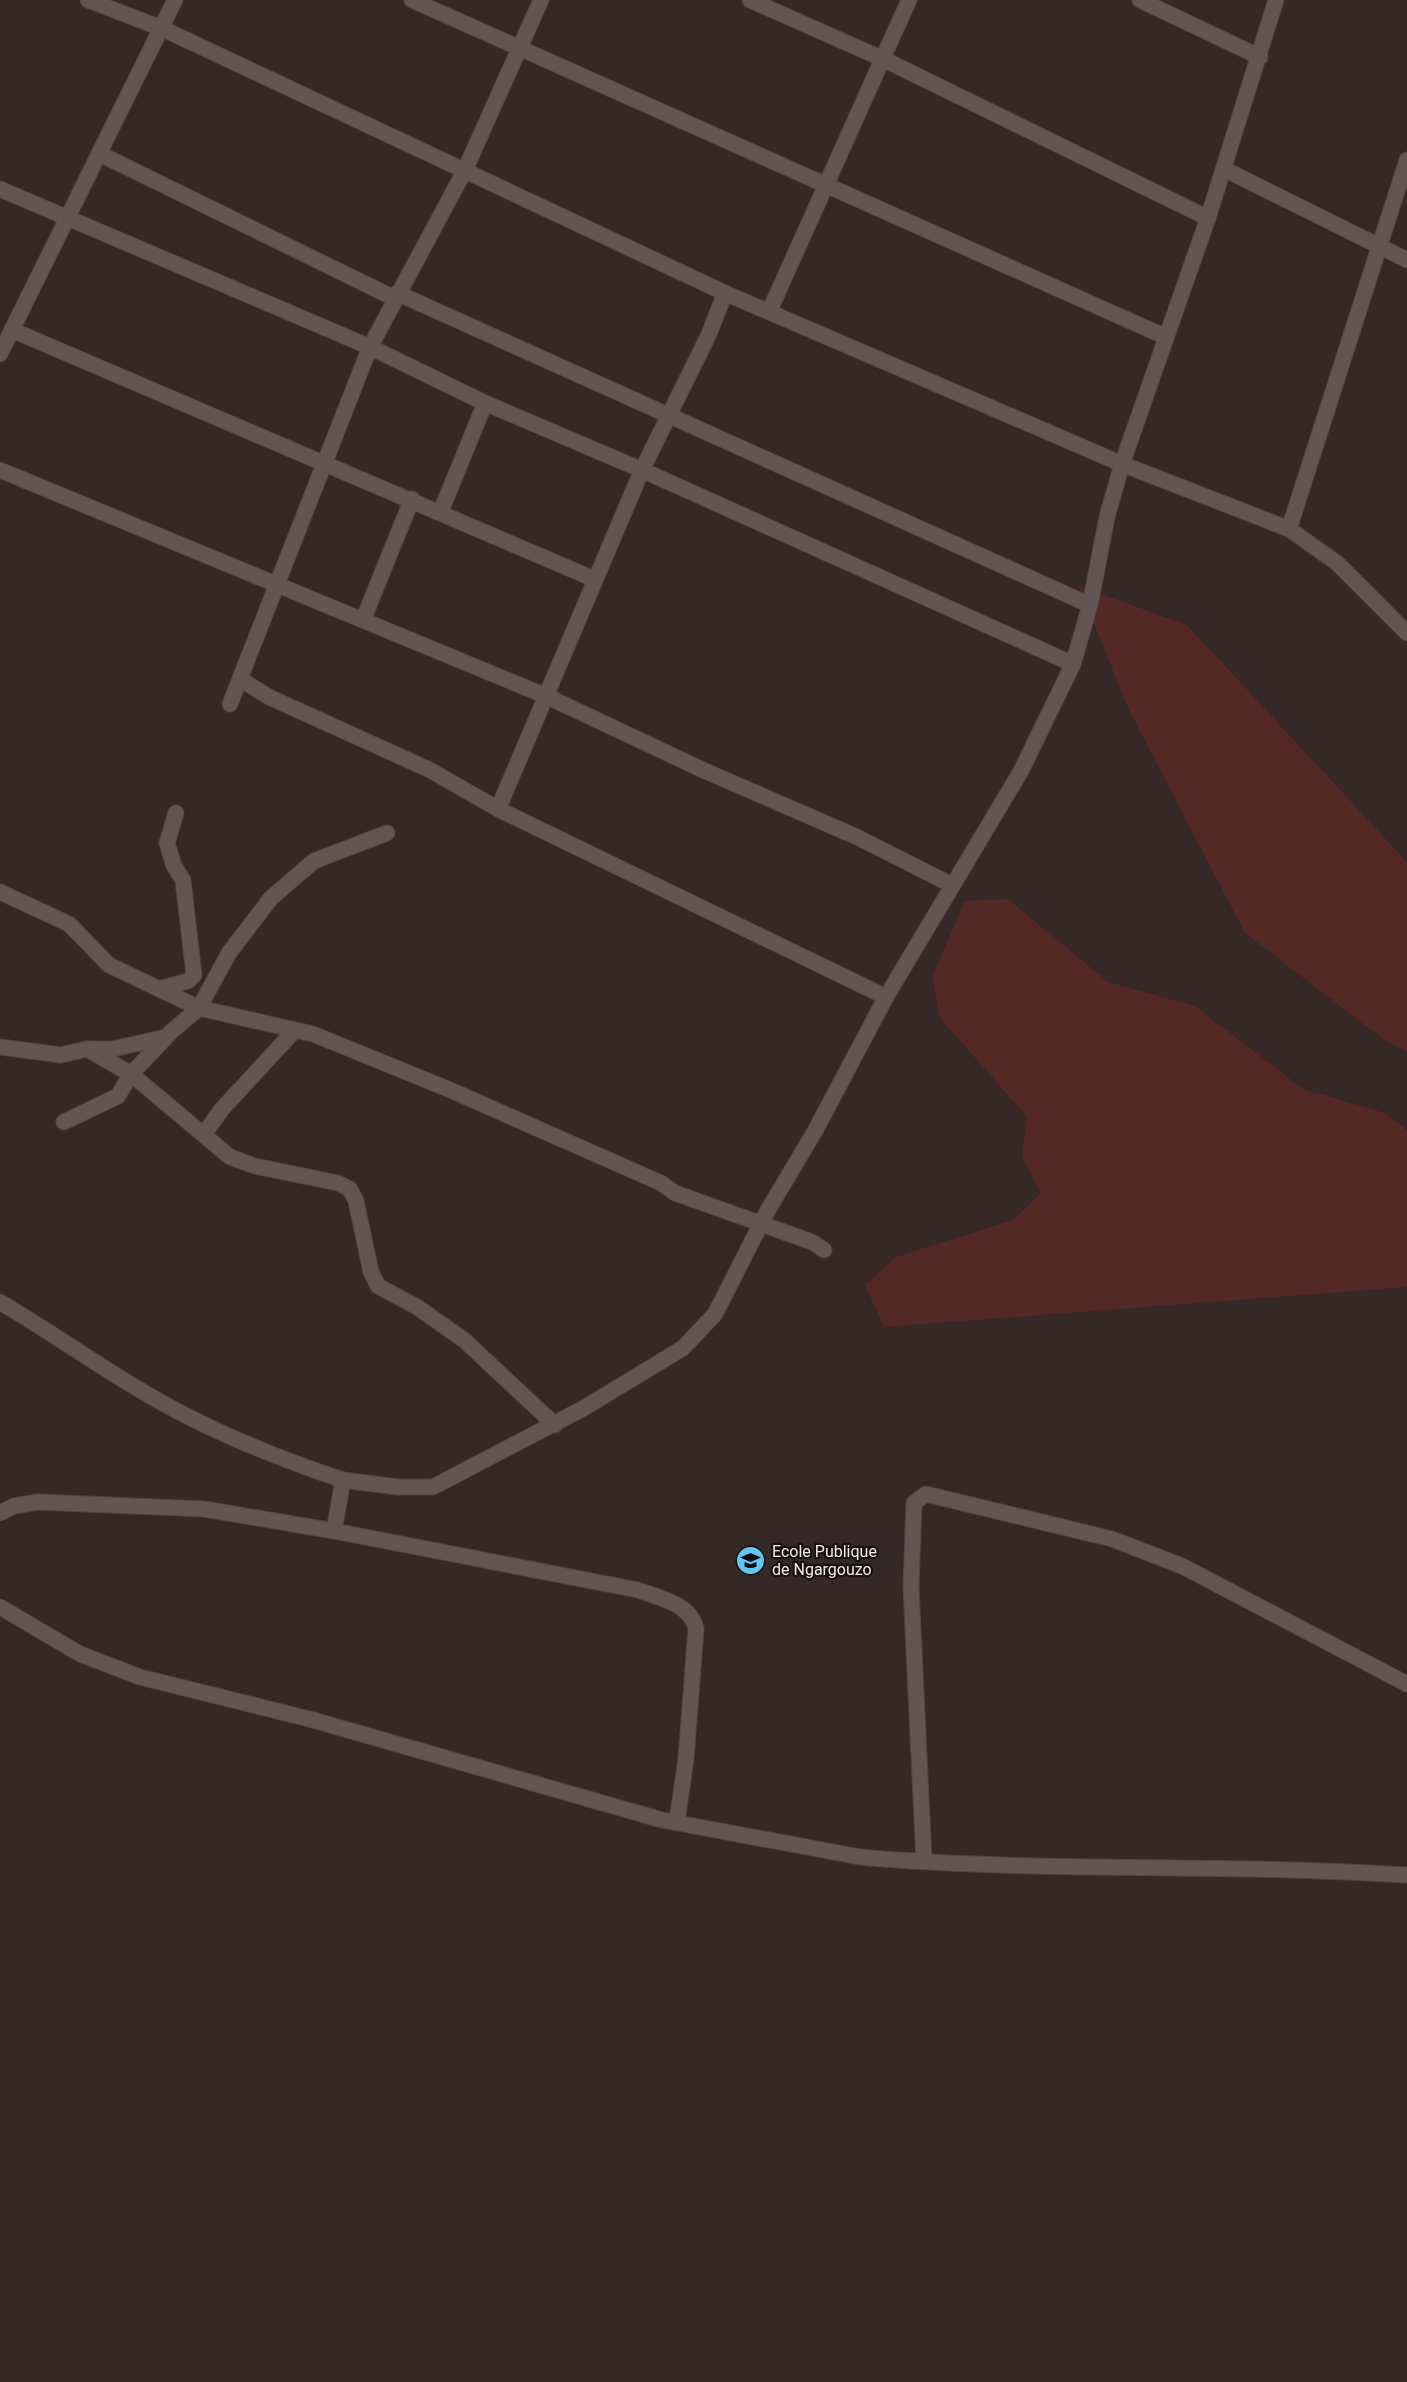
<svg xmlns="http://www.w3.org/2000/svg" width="1407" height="2382" font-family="Roboto,sans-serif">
<rect width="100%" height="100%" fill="#352827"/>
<g fill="#542825">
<path d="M 1079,586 L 1187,625 L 1407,862 L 1407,1051 L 1387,1042 L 1245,933 L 1128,708 Z"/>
<path d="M 1008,899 L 1108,982 L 1195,1006 L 1303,1089 L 1385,1113 L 1407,1130 L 1407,1287 L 884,1327 L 865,1285 L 896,1257 L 1013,1220 L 1041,1193 L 1022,1157 L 1027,1117 L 940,1018 L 932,977 L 965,901 Z"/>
</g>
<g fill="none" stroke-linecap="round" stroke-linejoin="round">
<defs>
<g id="minor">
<path d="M 88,0 L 161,28 L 725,293 L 1122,464 L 1289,529 L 1337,563 L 1407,633"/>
<path d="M 412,0 L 1166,337"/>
<path d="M 750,0 L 883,59 L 1208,218"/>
<path d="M 1140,0 L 1260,57"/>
<path d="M 100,154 L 394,298"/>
<path d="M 1224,169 L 1407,260"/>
<path d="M 0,189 L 370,347 L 485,403 L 642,470 L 1073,664"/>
<path d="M 397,293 L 1090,605"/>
<path d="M 769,312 L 909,0"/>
<path d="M 12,330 L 594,579"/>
<path d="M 0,354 L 175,0"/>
<path d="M 0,470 L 546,696 L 703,770 L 857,837 L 952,885"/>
<path d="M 441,511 L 485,403"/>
<path d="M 1289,529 L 1407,160"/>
<path d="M 363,620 L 412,499"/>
<path d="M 240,679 L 269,697 L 430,770 L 498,809 L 886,997"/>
<path d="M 230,704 L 370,347 L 465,170 L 541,0"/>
<path d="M 498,809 L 642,470 L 709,334 L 725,293"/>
<path d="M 0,892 L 69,924 L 109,965 L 199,1008 L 313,1034 L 448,1089 L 661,1183 L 675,1193 L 812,1242 L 824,1250"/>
<path d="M 159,989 L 188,981 L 194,975 L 183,880 L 174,866 L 167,843 L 176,813"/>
<path d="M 0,1047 L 61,1055 L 87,1049 L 113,1049 L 166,1037"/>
<path d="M 87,1049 L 131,1074 L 230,1157 L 255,1166 L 338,1183 L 350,1189 L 356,1201 L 371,1272 L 378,1286 L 417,1307 L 464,1340 L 555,1425"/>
<path d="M 64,1122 L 118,1096 L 131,1074 L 172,1031 L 199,1008 L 229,953 L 271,898 L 314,861 L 387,833"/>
<path d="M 204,1134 L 222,1109 L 295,1030"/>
<path d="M 0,1302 C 46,1329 90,1360 135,1387 C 200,1427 271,1456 343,1480 L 334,1531"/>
<path d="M 343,1480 L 398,1487 L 433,1487 L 584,1408 L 683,1348 L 715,1314 L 768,1210 L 815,1131 L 886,997 L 1021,771 L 1073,664 L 1090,605 L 1107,517 L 1122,464 L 1208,218 L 1276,0"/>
<path d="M 0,1513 L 14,1506 L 38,1502 L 204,1509 L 334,1531 L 638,1590 C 660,1598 691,1604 696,1629 L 686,1759 L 677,1821"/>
<path d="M 0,1607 L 80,1654 L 140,1677 L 313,1720 L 662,1820 L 860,1857 C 1042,1873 1225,1863 1407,1875"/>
<path d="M 924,1861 L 911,1587 L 914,1503 L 926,1494 L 1112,1539 L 1182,1566 L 1407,1684"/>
</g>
</defs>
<use href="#minor" stroke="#504544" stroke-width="17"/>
<use href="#minor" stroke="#645554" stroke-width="15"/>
</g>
<defs>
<symbol id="school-disc" viewBox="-11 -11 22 22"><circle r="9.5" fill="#65c5ee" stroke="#181212"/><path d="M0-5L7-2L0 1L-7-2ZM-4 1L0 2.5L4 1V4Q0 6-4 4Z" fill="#111"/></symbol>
</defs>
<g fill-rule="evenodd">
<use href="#school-disc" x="734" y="1544" width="33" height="33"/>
</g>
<g text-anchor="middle" stroke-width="4.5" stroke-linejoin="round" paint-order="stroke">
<g font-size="16" fill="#f4ebea" stroke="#181212" text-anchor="start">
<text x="772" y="1557">Ecole Publique<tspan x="772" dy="18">de Ngargouzo</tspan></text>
</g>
</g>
</svg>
